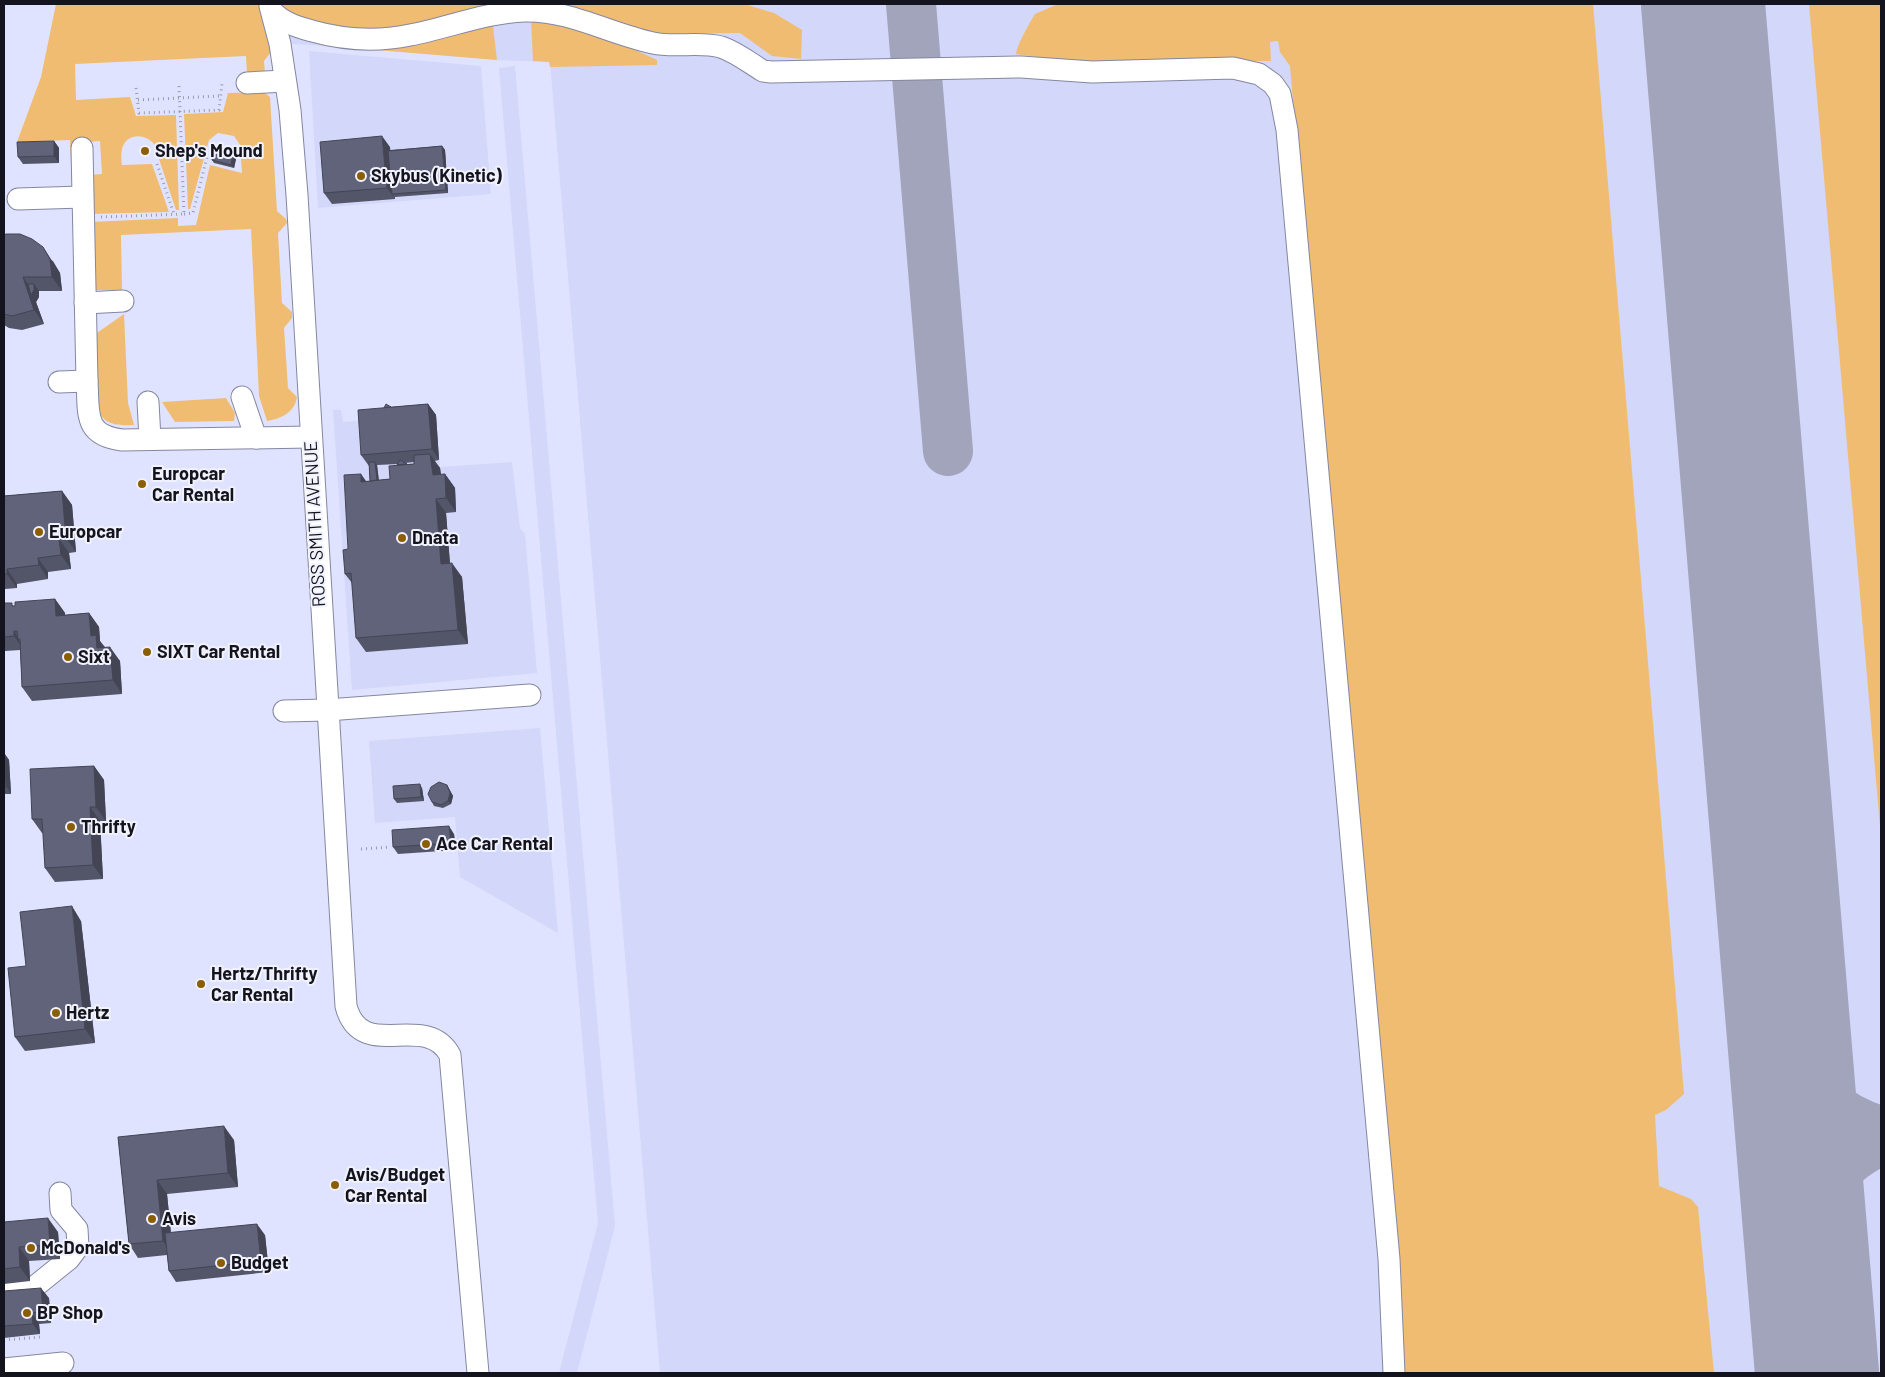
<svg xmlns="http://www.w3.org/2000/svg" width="1885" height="1377" font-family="Barlow,sans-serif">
<rect width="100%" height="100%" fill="#e0e3ff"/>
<g fill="#d3d7f9">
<path d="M 239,4 L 1881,4 L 1881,1373 L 660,1373 L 550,62 L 497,60 L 329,46 L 271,43 Z"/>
<path d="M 309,51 L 481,66 L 491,194 L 318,208 Z"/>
<path d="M 515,66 L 615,1226 L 577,1373 L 559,1373 L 598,1223 L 499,68 Z"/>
<path d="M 333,410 L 341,410 L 343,422 L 436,415 L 440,467 L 512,462 L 520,528 L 525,534 L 537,673 L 352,690 Z"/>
<path d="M 540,728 L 558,933 L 460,877 L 455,817 L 375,823 L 369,741 Z"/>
</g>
<g fill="#f0bc72">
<path d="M 56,4 L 259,4 L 272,51 L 264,61 L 265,73 L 247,74 L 246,56 L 75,64 L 76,100 L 130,97 L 136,116 L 176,115 L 179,210 L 176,210 L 154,144 C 145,133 126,133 122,149 C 121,154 121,160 122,165 L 152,164 L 169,212 L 90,214 L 88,175 L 102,174 L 100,141 L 75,143 L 74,185 L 72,186 L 70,140 L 17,142 L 41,77 Z"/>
<path d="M 281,4 L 492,4 L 492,11 L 380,36 L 297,18 Z"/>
<path d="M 528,4 L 744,4 L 774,13 L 802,30 L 801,59 L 772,56 L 740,33 L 645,34 Z"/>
<path d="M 1058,4 L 1593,4 L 1684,1094 L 1666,1110 L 1655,1115 L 1659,1186 L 1691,1199 L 1698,1207 L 1714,1373 L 1403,1373 L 1290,66 L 1280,52 L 1278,41 L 1270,42 L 1271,61 L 1065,61 L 1016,54 C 1017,45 1030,22 1035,14 Z"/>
<path d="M 1809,4 L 1881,4 L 1881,838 Z"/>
<path d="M 492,18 L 497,60 L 329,46 L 336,40 Z"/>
<path d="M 531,19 L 546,20 L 624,45 L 657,60 L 657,65 L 550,67 L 549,62 L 533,61 Z"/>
<path d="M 264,92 L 270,97 L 277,211 L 286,219 L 287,223 L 278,233 L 282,303 L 292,312 L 292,318 L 284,328 L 288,388 L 297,397 C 295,412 281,419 267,421 L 259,396 L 251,229 L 121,235 L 122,290 L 92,290 L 90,222 L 178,218 L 178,226 L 196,225 L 210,165 L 242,173 L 240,145 L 234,136 L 218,133 L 209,140 L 190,209 L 188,209 L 184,114 L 223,112 L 228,93 Z"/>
<path d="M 124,314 L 128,403 L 134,425 C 117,426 104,425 96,408 L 94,335 Z"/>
<path d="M 226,398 L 235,413 L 234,421 L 175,422 L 162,402 Z"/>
</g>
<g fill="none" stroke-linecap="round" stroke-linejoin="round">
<g stroke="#a1a4ba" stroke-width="50">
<path d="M 911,4 L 948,451"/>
<path d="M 1701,4 L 1710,106"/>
<path d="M 1781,913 C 1784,940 1786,968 1788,996 C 1790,1011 1790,1027 1792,1042 C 1800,1088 1838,1119 1881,1131"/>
<path d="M 1814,1305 C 1807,1231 1803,1177 1881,1140"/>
</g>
<path stroke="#a1a4ba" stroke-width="124" d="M 1703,4 L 1817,1373"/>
<defs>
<g id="minor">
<path d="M 270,6 L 280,44 L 290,110 L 297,195 L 346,1006 C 361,1064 425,1010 450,1055 L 478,1373"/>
<path d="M 272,11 C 283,23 298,27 312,31 C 344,40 377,42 410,35 C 448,28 485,12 525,11 C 570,10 610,34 653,43 C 675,48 699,41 721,47 C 736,52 750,63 763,71 L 771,72 L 1021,67 L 1092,72 L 1233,68 L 1259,74 L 1273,84 L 1280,94 L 1287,130 L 1389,1259 L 1394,1373"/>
<path d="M 247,83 L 285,81"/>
<path d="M 82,148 L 87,381 C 89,413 83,435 122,440 L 310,437"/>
<path d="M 18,199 L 82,197"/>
<path d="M 85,303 L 123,301"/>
<path d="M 59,382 L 87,381"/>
<path d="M 242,397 L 256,438"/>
<path d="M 148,402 L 150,439"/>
<path d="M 284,711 L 327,710 L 530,695"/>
<path d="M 4,1292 L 28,1291 L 33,1288 L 69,1259 L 78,1247 L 77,1229 L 61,1210 L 60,1193"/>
<path d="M 4,1369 L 63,1363"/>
</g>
</defs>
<use href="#minor" stroke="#8487a0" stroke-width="23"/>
<g stroke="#999bb1" stroke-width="3" stroke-dasharray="1 4" stroke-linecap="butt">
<path d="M 136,88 L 139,113 L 219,110 L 222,84"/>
<path d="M 138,100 L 220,96"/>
<path d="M 157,164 L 174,214"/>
<path d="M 184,214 L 193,213 L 207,157"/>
<path d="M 101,217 L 184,214 L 179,86"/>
<path d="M 361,849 L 391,847"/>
<path d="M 4,1340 L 40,1337"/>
</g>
<use href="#minor" stroke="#fff" stroke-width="21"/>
</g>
<g fill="#535569" fill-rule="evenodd">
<path d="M 54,141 L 59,148 L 59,163 L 23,164 L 18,157 Z"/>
<path d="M 442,146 L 445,150 L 448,193 L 395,197 L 395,199 L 332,204 L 324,193 L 390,147 L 390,150 Z"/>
<path d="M 236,159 L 234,168 L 214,163 L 212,160 Z"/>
<path d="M 4,235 L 53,261 L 60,273 L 62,291 L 39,291 L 39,297 L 36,302 L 44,324 L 22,330 L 9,328 L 4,325 Z"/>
<path d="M 428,404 L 436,415 L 439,460 L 434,461 L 440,468 L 441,475 L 445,474 L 455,488 L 456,512 L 446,513 L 450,563 L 462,577 L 468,644 L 366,652 L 356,638 L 352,583 L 345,574 L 348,549 L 366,481 L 370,481 L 369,466 L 361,455 L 391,407 ZM 414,462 L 414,464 L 407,464 L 405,463 ZM 398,464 L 390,479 L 379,480 L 377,465 Z"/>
<path d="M 62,491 L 72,505 L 76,552 L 69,553 L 71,569 L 48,572 L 48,579 L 17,584 L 17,588 L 5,589 L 4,587 L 4,496 Z"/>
<path d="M 55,599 L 65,613 L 65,615 L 89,613 L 99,627 L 100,641 L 105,647 L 120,661 L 122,694 L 32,701 L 22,687 L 20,650 L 5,651 L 4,649 L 4,603 L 14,606 Z"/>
<path d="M 4,753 L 9,760 L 11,794 L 4,794 Z"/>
<path d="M 94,766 L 104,780 L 106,821 L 100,821 L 103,879 L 55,882 L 45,868 L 43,833 L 42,833 L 32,819 Z"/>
<path d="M 447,785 L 453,796 L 451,804 L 443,808 L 434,806 L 432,802 Z"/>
<path d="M 422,788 L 424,801 L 397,803 L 394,799 Z"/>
<path d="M 454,834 L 456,850 L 398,854 L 393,847 Z"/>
<path d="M 81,921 L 95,1043 L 25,1051 L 15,1037 L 26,966 Z"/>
<path d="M 118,1137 L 234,1140 L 238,1187 L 167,1194 L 171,1233 L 265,1235 L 269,1272 L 176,1282 L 169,1271 L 167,1255 L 138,1258 L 129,1244 Z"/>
<path d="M 4,1222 L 58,1232 L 60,1259 L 29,1261 L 30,1281 L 4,1284 Z"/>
<path d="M 4,1291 L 49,1298 L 51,1323 L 39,1324 L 40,1334 L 4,1338 Z"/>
</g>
<g fill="#434555">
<path d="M 382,136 L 390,147 L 394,194 L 392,194 L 395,199 L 387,188 Z"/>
<path d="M 54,141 L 59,148 L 59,163 L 54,156 Z"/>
<path d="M 442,146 L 445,150 L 448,193 L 446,190 Z"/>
<path d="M 233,155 L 236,159 L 234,168 L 231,165 Z"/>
<path d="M 43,247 L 60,273 L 62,291 L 52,277 Z"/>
<path d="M 23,277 L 33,291 L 34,284 L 39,291 L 39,297 L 36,302 L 44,324 L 34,310 Z"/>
<path d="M 428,404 L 436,415 L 439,460 L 432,449 Z"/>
<path d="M 430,454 L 440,468 L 443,490 L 433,475 Z"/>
<path d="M 375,462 L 377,465 L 380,495 L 378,492 Z"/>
<path d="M 361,474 L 371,488 L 361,482 Z"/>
<path d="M 445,474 L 455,488 L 456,512 L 446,498 Z"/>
<path d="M 62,491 L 72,505 L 76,552 L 66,538 Z"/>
<path d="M 436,499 L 446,513 L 451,578 L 441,564 Z"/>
<path d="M 59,539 L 69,553 L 71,569 L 61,555 Z"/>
<path d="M 38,558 L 48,572 L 48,579 L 39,565 Z"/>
<path d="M 452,563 L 462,577 L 468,644 L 458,630 Z"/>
<path d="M 7,569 L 17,584 L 17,588 L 7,574 Z"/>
<path d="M 55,599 L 65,613 L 66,630 L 56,616 Z"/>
<path d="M 89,613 L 99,627 L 100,641 L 106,650 L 97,648 L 91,636 Z"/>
<path d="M 14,631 L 19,639 L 18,639 L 24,648 L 24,650 L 14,636 Z"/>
<path d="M 110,647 L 120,661 L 122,694 L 113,680 Z"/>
<path d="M 4,753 L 9,760 L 11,794 L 6,786 Z"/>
<path d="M 94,766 L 104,780 L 106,821 L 96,807 Z"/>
<path d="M 420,784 L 422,788 L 424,801 L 421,797 Z"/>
<path d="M 447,785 L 453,796 L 451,804 L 448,801 Z"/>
<path d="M 90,807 L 100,821 L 103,879 L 93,865 Z"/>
<path d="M 449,826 L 454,834 L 456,850 L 451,843 Z"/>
<path d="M 72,906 L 81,921 L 95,1043 L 85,1029 Z"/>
<path d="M 224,1126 L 234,1140 L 238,1187 L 228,1173 Z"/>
<path d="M 157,1180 L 167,1194 L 173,1255 L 163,1241 Z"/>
<path d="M 48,1218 L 58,1232 L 60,1259 L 50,1245 Z"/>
<path d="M 257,1224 L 265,1235 L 269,1272 L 261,1261 Z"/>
<path d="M 19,1247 L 29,1261 L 30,1281 L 20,1267 Z"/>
<path d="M 41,1288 L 49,1298 L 51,1323 L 43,1312 Z"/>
<path d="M 32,1313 L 39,1324 L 40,1334 L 33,1324 Z"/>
</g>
<g fill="#60637a" stroke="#434555">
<path d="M 382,136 L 387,188 L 324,193 L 320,142 Z"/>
<path d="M 54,141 L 54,156 L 18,157 L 17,142 Z"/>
<path d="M 442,146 L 446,190 L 392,194 L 388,151 Z"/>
<path d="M 214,151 L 233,155 L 231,165 L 212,160 Z"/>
<path d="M 6,234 L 20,234 L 32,239 L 43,247 L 50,259 L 52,277 L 23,277 L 34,310 L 12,316 L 4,314 L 4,235 Z"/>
<path d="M 28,284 L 34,284 L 34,290 L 31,295 Z"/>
<path d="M 386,404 L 391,407 L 384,408 Z"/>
<path d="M 428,404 L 432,449 L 361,455 L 358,410 Z"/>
<path d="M 430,454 L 433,475 L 445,474 L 446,498 L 436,499 L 441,564 L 452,563 L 458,630 L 356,638 L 351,573 L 345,574 L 343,550 L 348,549 L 344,475 L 361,474 L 361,482 L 390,479 L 389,466 L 414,464 L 414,455 Z"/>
<path d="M 400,460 L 407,464 L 406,464 L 397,465 Z"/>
<path d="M 369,462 L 375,462 L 377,480 L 370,481 Z"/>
<path d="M 62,491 L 66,538 L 59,539 L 61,555 L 38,558 L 39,565 L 7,569 L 7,574 L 4,574 L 4,496 Z"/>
<path d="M 55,599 L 56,616 L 89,613 L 91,636 L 96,635 L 97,648 L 110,647 L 113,680 L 22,687 L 20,639 L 18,639 L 17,631 L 14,631 L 14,636 L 4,637 L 4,603 L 12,603 L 12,606 L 15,606 L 15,602 Z"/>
<path d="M 4,753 L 6,786 L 4,787 Z"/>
<path d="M 94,766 L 96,807 L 90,807 L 93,865 L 45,868 L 42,819 L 32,819 L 30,769 Z"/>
<path d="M 439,782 L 447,785 L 450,793 L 448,801 L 441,805 L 432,802 L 428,794 L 431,787 Z"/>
<path d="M 420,784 L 421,797 L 394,799 L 393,786 Z"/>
<path d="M 449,826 L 451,843 L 393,847 L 392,830 Z"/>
<path d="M 72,906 L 85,1029 L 15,1037 L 8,968 L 26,966 L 20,912 Z"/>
<path d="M 224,1126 L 228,1173 L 157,1180 L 163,1241 L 129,1244 L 118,1137 Z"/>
<path d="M 48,1218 L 50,1245 L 19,1247 L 20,1267 L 4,1269 L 4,1222 Z"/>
<path d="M 257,1224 L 261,1261 L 169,1271 L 165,1233 Z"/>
<path d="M 41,1288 L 43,1312 L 32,1313 L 33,1324 L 4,1326 L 4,1291 Z"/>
</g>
<g fill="#8c5e04" stroke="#f0f2fd" stroke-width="2">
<circle cx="145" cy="151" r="5"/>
<circle cx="361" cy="176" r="5"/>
<circle cx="142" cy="484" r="5"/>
<circle cx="39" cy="532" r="5"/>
<circle cx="402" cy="538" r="5"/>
<circle cx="147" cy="652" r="5"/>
<circle cx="68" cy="657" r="5"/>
<circle cx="71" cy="827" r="5"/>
<circle cx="426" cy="844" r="5"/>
<circle cx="201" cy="984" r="5"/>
<circle cx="56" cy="1013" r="5"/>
<circle cx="335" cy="1185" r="5"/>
<circle cx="152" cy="1219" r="5"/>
<circle cx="31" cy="1248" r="5"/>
<circle cx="221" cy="1263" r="5"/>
<circle cx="27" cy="1313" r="5"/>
</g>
<g text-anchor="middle" stroke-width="4" stroke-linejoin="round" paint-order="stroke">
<g font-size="18" font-weight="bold" fill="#13141d" stroke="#f0f2fd" text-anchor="start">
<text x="155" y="157">Shep's Mound</text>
<text x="371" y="182">Skybus (Kinetic)</text>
<text x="152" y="480">Europcar<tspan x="152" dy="21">Car Rental</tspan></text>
<text x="49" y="538">Europcar</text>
<text x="412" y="544">Dnata</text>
<text x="157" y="658">SIXT Car Rental</text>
<text x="78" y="663">Sixt</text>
<text x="81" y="833">Thrifty</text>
<text x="436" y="850">Ace Car Rental</text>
<text x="211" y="980">Hertz/Thrifty<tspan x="211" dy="21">Car Rental</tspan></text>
<text x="66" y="1019">Hertz</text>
<text x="345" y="1181">Avis/Budget<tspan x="345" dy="21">Car Rental</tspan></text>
<text x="162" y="1225">Avis</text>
<text x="41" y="1254">McDonald's</text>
<text x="231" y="1269">Budget</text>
<text x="37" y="1319">BP Shop</text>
</g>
<g font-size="18" fill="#13141d" stroke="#f0f2fd">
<text transform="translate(315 524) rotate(-93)" y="6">ROSS SMITH AVENUE</text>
</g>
</g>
<rect width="1885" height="1377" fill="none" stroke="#13141d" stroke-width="10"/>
</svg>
